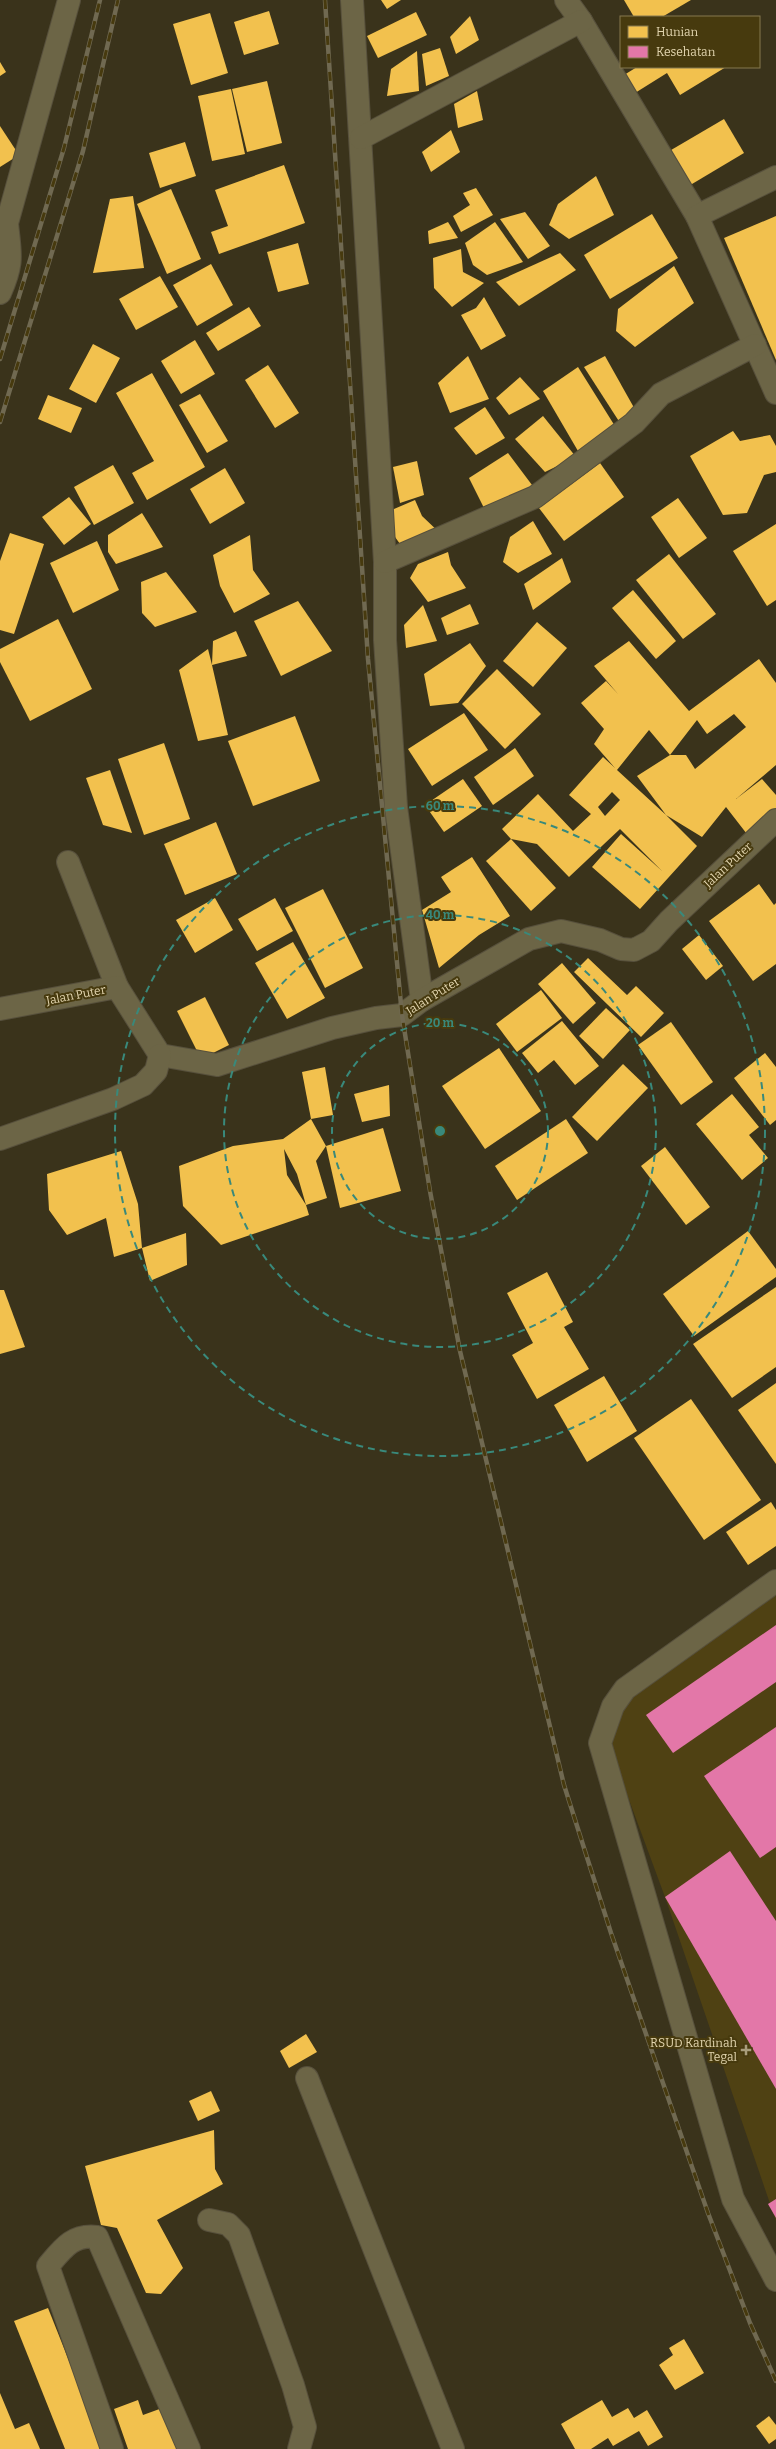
<svg xmlns="http://www.w3.org/2000/svg" width="776" height="2449" font-family="Bitter,serif">
<rect width="100%" height="100%" fill="#3a331b"/>
<path fill="#4f4113" d="M 776,1584 L 776,2221 L 665,1897 L 604,1732 L 639,1679 Z"/>
<g fill="#f2c14e" fill-rule="evenodd">
<path d="M 381,0 L 401,0 L 387,9 Z"/>
<path d="M 624,0 L 691,0 L 662,17 L 634,17 Z"/>
<path d="M 269,11 L 279,44 L 244,55 L 234,22 Z"/>
<path d="M 416,12 L 427,35 L 378,58 L 367,36 Z"/>
<path d="M 210,13 L 228,73 L 191,85 L 173,24 Z"/>
<path d="M 470,16 L 479,40 L 456,54 L 450,37 Z"/>
<path d="M 440,48 L 449,76 L 426,86 L 422,54 Z"/>
<path d="M 417,51 L 419,91 L 387,96 L 391,69 Z"/>
<path d="M 0,62 L 6,72 L 0,76 Z"/>
<path d="M 637,67 L 726,67 L 680,95 L 667,73 L 635,93 L 624,75 Z"/>
<path d="M 267,81 L 282,143 L 247,152 L 232,89 Z"/>
<path d="M 231,89 L 245,154 L 212,161 L 198,96 Z"/>
<path d="M 477,91 L 483,120 L 458,128 L 454,104 Z"/>
<path d="M 724,119 L 744,153 L 687,187 L 666,153 Z"/>
<path d="M 0,126 L 19,155 L 0,167 Z"/>
<path d="M 451,130 L 460,152 L 431,172 L 422,152 Z"/>
<path d="M 185,142 L 196,176 L 160,188 L 149,153 Z"/>
<path d="M 284,165 L 305,223 L 219,254 L 211,232 L 228,226 L 215,190 Z"/>
<path d="M 596,176 L 614,215 L 569,239 L 549,225 L 558,204 Z"/>
<path d="M 476,188 L 493,215 L 461,232 L 453,216 L 470,205 L 463,193 Z"/>
<path d="M 171,189 L 201,259 L 167,274 L 137,204 Z"/>
<path d="M 133,196 L 144,268 L 93,273 L 110,199 Z"/>
<path d="M 525,212 L 550,246 L 528,259 L 500,219 Z"/>
<path d="M 652,214 L 678,258 L 610,299 L 584,255 Z"/>
<path d="M 776,216 L 776,360 L 724,238 Z"/>
<path d="M 448,222 L 458,238 L 429,244 L 428,231 Z"/>
<path d="M 495,222 L 523,262 L 487,275 L 473,265 L 465,243 Z"/>
<path d="M 298,243 L 309,284 L 278,292 L 267,252 Z"/>
<path d="M 461,249 L 463,272 L 484,283 L 452,307 L 434,288 L 433,258 Z"/>
<path d="M 560,253 L 576,270 L 519,306 L 496,282 Z"/>
<path d="M 211,264 L 233,305 L 197,326 L 173,285 Z"/>
<path d="M 674,266 L 694,303 L 635,347 L 616,331 L 618,309 Z"/>
<path d="M 160,276 L 178,307 L 136,330 L 119,299 Z"/>
<path d="M 484,297 L 506,336 L 481,350 L 461,315 L 476,308 Z"/>
<path d="M 249,307 L 261,326 L 218,351 L 206,333 Z"/>
<path d="M 195,340 L 215,374 L 181,394 L 161,361 Z"/>
<path d="M 93,344 L 120,358 L 96,403 L 69,389 Z"/>
<path d="M 468,356 L 489,399 L 450,413 L 438,383 Z"/>
<path d="M 605,356 L 637,413 L 622,426 L 584,367 Z"/>
<path d="M 268,365 L 299,413 L 275,428 L 245,380 Z"/>
<path d="M 578,367 L 618,431 L 578,451 L 543,391 Z"/>
<path d="M 152,373 L 205,467 L 147,500 L 132,473 L 154,461 L 116,393 Z"/>
<path d="M 520,377 L 540,399 L 509,415 L 496,398 Z"/>
<path d="M 200,394 L 228,441 L 207,453 L 179,405 Z"/>
<path d="M 48,395 L 82,408 L 71,433 L 38,419 Z"/>
<path d="M 485,407 L 505,438 L 476,455 L 454,428 Z"/>
<path d="M 543,416 L 576,457 L 545,472 L 515,439 Z"/>
<path d="M 733,431 L 740,441 L 770,435 L 776,446 L 776,472 L 764,475 L 747,513 L 723,515 L 690,456 Z"/>
<path d="M 508,453 L 535,489 L 487,514 L 469,478 Z"/>
<path d="M 417,461 L 424,495 L 400,503 L 393,467 Z"/>
<path d="M 600,463 L 624,497 L 564,541 L 539,508 Z"/>
<path d="M 113,465 L 134,503 L 94,525 L 74,487 Z"/>
<path d="M 225,468 L 245,503 L 210,524 L 190,489 Z"/>
<path d="M 69,497 L 91,524 L 64,545 L 42,517 Z"/>
<path d="M 678,498 L 707,538 L 679,558 L 651,517 Z"/>
<path d="M 415,500 L 422,516 L 442,535 L 403,548 L 387,526 L 387,512 Z"/>
<path d="M 142,513 L 163,547 L 116,564 L 108,552 L 108,535 Z"/>
<path d="M 533,521 L 552,554 L 518,573 L 503,562 L 510,537 Z"/>
<path d="M 776,524 L 776,600 L 767,606 L 733,551 Z"/>
<path d="M 10,533 L 44,544 L 14,634 L 0,630 L 0,561 Z"/>
<path d="M 250,535 L 253,570 L 270,594 L 234,613 L 220,586 L 213,555 Z"/>
<path d="M 97,541 L 119,590 L 73,613 L 50,563 Z"/>
<path d="M 448,552 L 451,565 L 466,588 L 428,602 L 410,578 L 418,564 Z"/>
<path d="M 669,554 L 716,614 L 683,639 L 636,580 Z"/>
<path d="M 562,558 L 571,582 L 533,610 L 524,584 Z"/>
<path d="M 166,572 L 197,612 L 155,627 L 142,613 L 141,582 Z"/>
<path d="M 633,590 L 676,641 L 656,659 L 612,608 Z"/>
<path d="M 298,601 L 332,651 L 281,676 L 254,621 Z"/>
<path d="M 470,604 L 479,624 L 447,635 L 441,618 Z"/>
<path d="M 423,605 L 437,641 L 406,648 L 404,625 Z"/>
<path d="M 58,619 L 92,689 L 30,721 L 0,662 L 0,649 Z"/>
<path d="M 537,622 L 567,648 L 533,687 L 503,661 Z"/>
<path d="M 236,631 L 247,656 L 212,665 L 228,735 L 198,741 L 179,670 L 208,649 L 212,665 L 213,641 Z"/>
<path d="M 629,641 L 689,711 L 759,659 L 776,683 L 776,765 L 736,799 L 762,779 L 776,795 L 776,813 L 750,838 L 726,807 L 702,837 L 666,815 L 697,846 L 640,909 L 592,867 L 621,834 L 662,871 L 620,829 L 569,877 L 537,844 L 511,839 L 502,829 L 538,794 L 573,831 L 591,814 L 569,795 L 603,757 L 615,768 L 594,744 L 604,729 L 581,703 L 606,681 L 618,694 L 594,666 ZM 734,714 L 746,727 L 695,769 L 686,755 L 670,755 L 697,720 L 707,734 ZM 649,730 L 670,755 L 637,776 L 666,815 L 617,770 ZM 612,792 L 620,800 L 605,816 L 598,807 Z"/>
<path d="M 470,643 L 486,666 L 458,703 L 430,706 L 424,674 Z"/>
<path d="M 497,669 L 541,714 L 505,749 L 462,704 Z"/>
<path d="M 464,713 L 488,750 L 432,786 L 408,749 Z"/>
<path d="M 295,716 L 320,781 L 253,806 L 228,741 Z"/>
<path d="M 164,743 L 190,819 L 144,835 L 118,759 Z"/>
<path d="M 515,748 L 534,776 L 493,805 L 474,777 Z"/>
<path d="M 110,770 L 132,833 L 103,825 L 86,778 Z"/>
<path d="M 463,779 L 482,806 L 444,832 L 425,805 Z"/>
<path d="M 216,822 L 237,874 L 185,895 L 164,844 Z"/>
<path d="M 511,839 L 556,888 L 531,911 L 486,861 Z"/>
<path d="M 472,857 L 510,916 L 479,935 L 439,968 L 422,910 L 451,892 L 441,877 Z"/>
<path d="M 759,884 L 774,905 L 776,903 L 776,964 L 753,981 L 709,921 Z"/>
<path d="M 323,889 L 363,968 L 325,988 L 285,908 Z"/>
<path d="M 215,898 L 233,930 L 195,953 L 176,920 Z"/>
<path d="M 275,898 L 293,931 L 257,951 L 238,919 Z"/>
<path d="M 699,935 L 723,966 L 706,980 L 682,949 Z"/>
<path d="M 293,942 L 325,998 L 287,1019 L 255,963 Z"/>
<path d="M 588,958 L 627,995 L 636,986 L 664,1013 L 641,1037 L 574,972 Z"/>
<path d="M 562,963 L 596,1003 L 573,1024 L 538,984 Z"/>
<path d="M 541,990 L 562,1018 L 517,1052 L 496,1024 Z"/>
<path d="M 205,997 L 229,1045 L 201,1059 L 177,1011 Z"/>
<path d="M 606,1008 L 630,1030 L 603,1059 L 579,1036 Z"/>
<path d="M 562,1021 L 599,1066 L 575,1085 L 554,1060 L 538,1073 L 522,1053 Z"/>
<path d="M 671,1022 L 713,1082 L 681,1105 L 638,1045 Z"/>
<path d="M 499,1048 L 541,1111 L 485,1149 L 442,1086 Z"/>
<path d="M 765,1053 L 776,1067 L 776,1120 L 770,1125 L 734,1078 Z"/>
<path d="M 623,1064 L 648,1088 L 597,1141 L 572,1117 Z"/>
<path d="M 325,1067 L 333,1115 L 311,1119 L 302,1072 Z"/>
<path d="M 389,1085 L 390,1116 L 362,1122 L 354,1094 Z"/>
<path d="M 732,1094 L 759,1127 L 749,1135 L 768,1158 L 742,1180 L 696,1124 Z"/>
<path d="M 311,1119 L 326,1146 L 316,1161 L 327,1198 L 306,1205 L 297,1174 L 284,1149 L 287,1175 L 306,1205 L 309,1215 L 221,1245 L 183,1206 L 179,1166 L 233,1146 L 283,1139 Z"/>
<path d="M 566,1119 L 588,1153 L 517,1200 L 495,1166 Z"/>
<path d="M 383,1128 L 401,1191 L 340,1208 L 326,1146 Z"/>
<path d="M 665,1147 L 710,1207 L 686,1225 L 641,1166 Z"/>
<path d="M 121,1151 L 138,1204 L 142,1248 L 114,1257 L 106,1218 L 67,1235 L 49,1210 L 47,1174 Z"/>
<path d="M 748,1231 L 776,1269 L 776,1277 L 694,1336 L 663,1294 Z"/>
<path d="M 186,1233 L 187,1265 L 150,1281 L 142,1248 Z"/>
<path d="M 547,1272 L 573,1322 L 564,1327 L 589,1369 L 537,1399 L 512,1355 L 533,1343 L 507,1293 Z"/>
<path d="M 776,1287 L 776,1367 L 732,1398 L 693,1344 Z"/>
<path d="M 0,1290 L 4,1290 L 25,1347 L 0,1354 Z"/>
<path d="M 604,1376 L 637,1431 L 587,1462 L 554,1405 Z"/>
<path d="M 776,1383 L 776,1464 L 738,1410 Z"/>
<path d="M 691,1399 L 761,1500 L 704,1540 L 634,1438 Z"/>
<path d="M 771,1502 L 776,1510 L 776,1546 L 748,1565 L 726,1532 Z"/>
<path d="M 306,2034 L 317,2052 L 289,2068 L 280,2051 Z"/>
<path d="M 211,2091 L 220,2111 L 198,2121 L 189,2101 Z"/>
<path d="M 214,2130 L 215,2169 L 223,2184 L 157,2220 L 183,2268 L 161,2294 L 146,2293 L 117,2228 L 101,2225 L 85,2166 Z"/>
<path d="M 48,2308 L 104,2449 L 65,2449 L 14,2321 Z"/>
<path d="M 684,2339 L 704,2373 L 675,2390 L 659,2365 L 673,2355 L 669,2348 Z"/>
<path d="M 0,2393 L 15,2429 L 29,2423 L 40,2449 L 0,2449 Z"/>
<path d="M 138,2400 L 143,2415 L 165,2407 L 180,2449 L 128,2449 L 114,2409 Z"/>
<path d="M 602,2400 L 612,2417 L 628,2408 L 634,2418 L 647,2410 L 663,2437 L 648,2446 L 639,2431 L 613,2446 L 608,2438 L 591,2449 L 575,2449 L 561,2424 Z"/>
<path d="M 769,2416 L 776,2425 L 776,2439 L 769,2444 L 756,2426 Z"/>
</g>
<g fill="#e377a8">
<path d="M 776,1625 L 776,1682 L 673,1753 L 646,1715 Z"/>
<path d="M 776,1727 L 776,1847 L 760,1858 L 704,1776 Z"/>
<path d="M 730,1851 L 776,1921 L 776,2089 L 665,1897 Z"/>
<path d="M 776,2199 L 776,2218 L 768,2204 Z"/>
</g>
<g fill="none" stroke-linecap="round" stroke-linejoin="round">
<defs>
<g id="minor">
<path d="M 352,0 L 385,562 L 385,640 L 396,807 L 422,1000"/>
<path d="M 566,0 L 581,21 L 697,216"/>
<path d="M 361,138 L 581,21"/>
<path d="M 776,177 L 697,216 L 776,393"/>
<path d="M 0,293 C 14,261 10,255 7,223 L 69,0"/>
<path d="M 385,562 L 535,497 L 634,423 L 661,394 L 755,345"/>
<path d="M 68,862 L 117,987"/>
<path d="M 0,1009 L 117,987 L 160,1055 L 217,1065 L 332,1028 L 376,1018 L 402,1015 L 422,1000 L 529,939 L 561,931 L 600,940 L 621,949 L 634,950 L 651,941 L 669,921 L 776,820"/>
<path d="M 0,1139 L 113,1099 L 143,1085 L 156,1071 L 160,1055"/>
<path d="M 776,1581 L 625,1689 L 613,1706 L 600,1743 L 733,2199 L 776,2280"/>
<path d="M 307,2078 L 453,2449"/>
<path d="M 209,2220 L 228,2224 L 239,2235 L 293,2385 L 305,2427 L 299,2449"/>
<path d="M 112,2449 L 48,2266 C 63,2248 73,2234 97,2237 L 189,2449"/>
</g>
</defs>
<use href="#minor" stroke="#57503c" stroke-width="24"/>
<use href="#minor" stroke="#6c6546" stroke-width="22"/>
<defs>
<g id="rail">
<path d="M 325,0 L 368,659 L 402,1015 L 430,1191 L 460,1351 L 564,1785 L 611,1933 L 708,2213 L 750,2323 L 776,2381"/>
<path d="M 0,359 L 64,148 L 100,0"/>
<path d="M 0,422 L 83,151 L 118,0"/>
</g>
</defs>
<use href="#rail" stroke="#706951" stroke-width="4.5"/>
<use href="#rail" stroke="#473a0e" stroke-width="3" stroke-dasharray="9" stroke-linecap="butt"/>
</g>
<g fill="none" stroke="#39897b" stroke-width="2" stroke-dasharray="7 5">
<circle cx="440" cy="1131" r="108"/>
<circle cx="440" cy="1131" r="216"/>
<circle cx="440" cy="1131" r="325"/>
</g>
<path fill="#a89d7c" stroke="#473a0e" stroke-width="1.5" d="M744 2044h4v4h4v4h-4v4h-4v-4h-4v-4h4z"/>
<g text-anchor="middle" stroke-width="4" stroke-linejoin="round" paint-order="stroke">
<g font-size="12" fill="#e3d6b0" stroke="#473a0e">
<text transform="translate(728 865) rotate(-43)" y="4">Jalan Puter</text>
<text transform="translate(76 995) rotate(-11)" y="4">Jalan Puter</text>
<text transform="translate(433 996) rotate(-32)" y="4">Jalan Puter</text>
</g>
<g font-size="12" fill="#e3d6b0" stroke="#473a0e" text-anchor="end">
<text x="737" y="2047">RSUD Kardinah<tspan x="737" dy="14">Tegal</tspan></text>
</g>
</g>
<circle cx="440" cy="1131" r="6" fill="#39897b" stroke="#473a0e" stroke-width="2"/>
<g font-size="12" text-anchor="middle" font-weight="bold" fill="#39897b" stroke="#473a0e" stroke-width="4" stroke-linejoin="round" paint-order="stroke">
<text x="440" y="810">60 m</text>
<text x="440" y="919">40 m</text>
<text x="440" y="1027">20 m</text>
</g>
<rect x="620" y="16" width="140" height="52" fill="#473a0e" stroke="#85784f"/>
<rect x="628" y="26" width="20" height="12" fill="#f2c14e" stroke="#85784f"/>
<text x="656" y="36" font-size="12" fill="#e3d6b0">Hunian</text>
<rect x="628" y="46" width="20" height="12" fill="#e377a8" stroke="#85784f"/>
<text x="656" y="56" font-size="12" fill="#e3d6b0">Kesehatan</text>
</svg>
